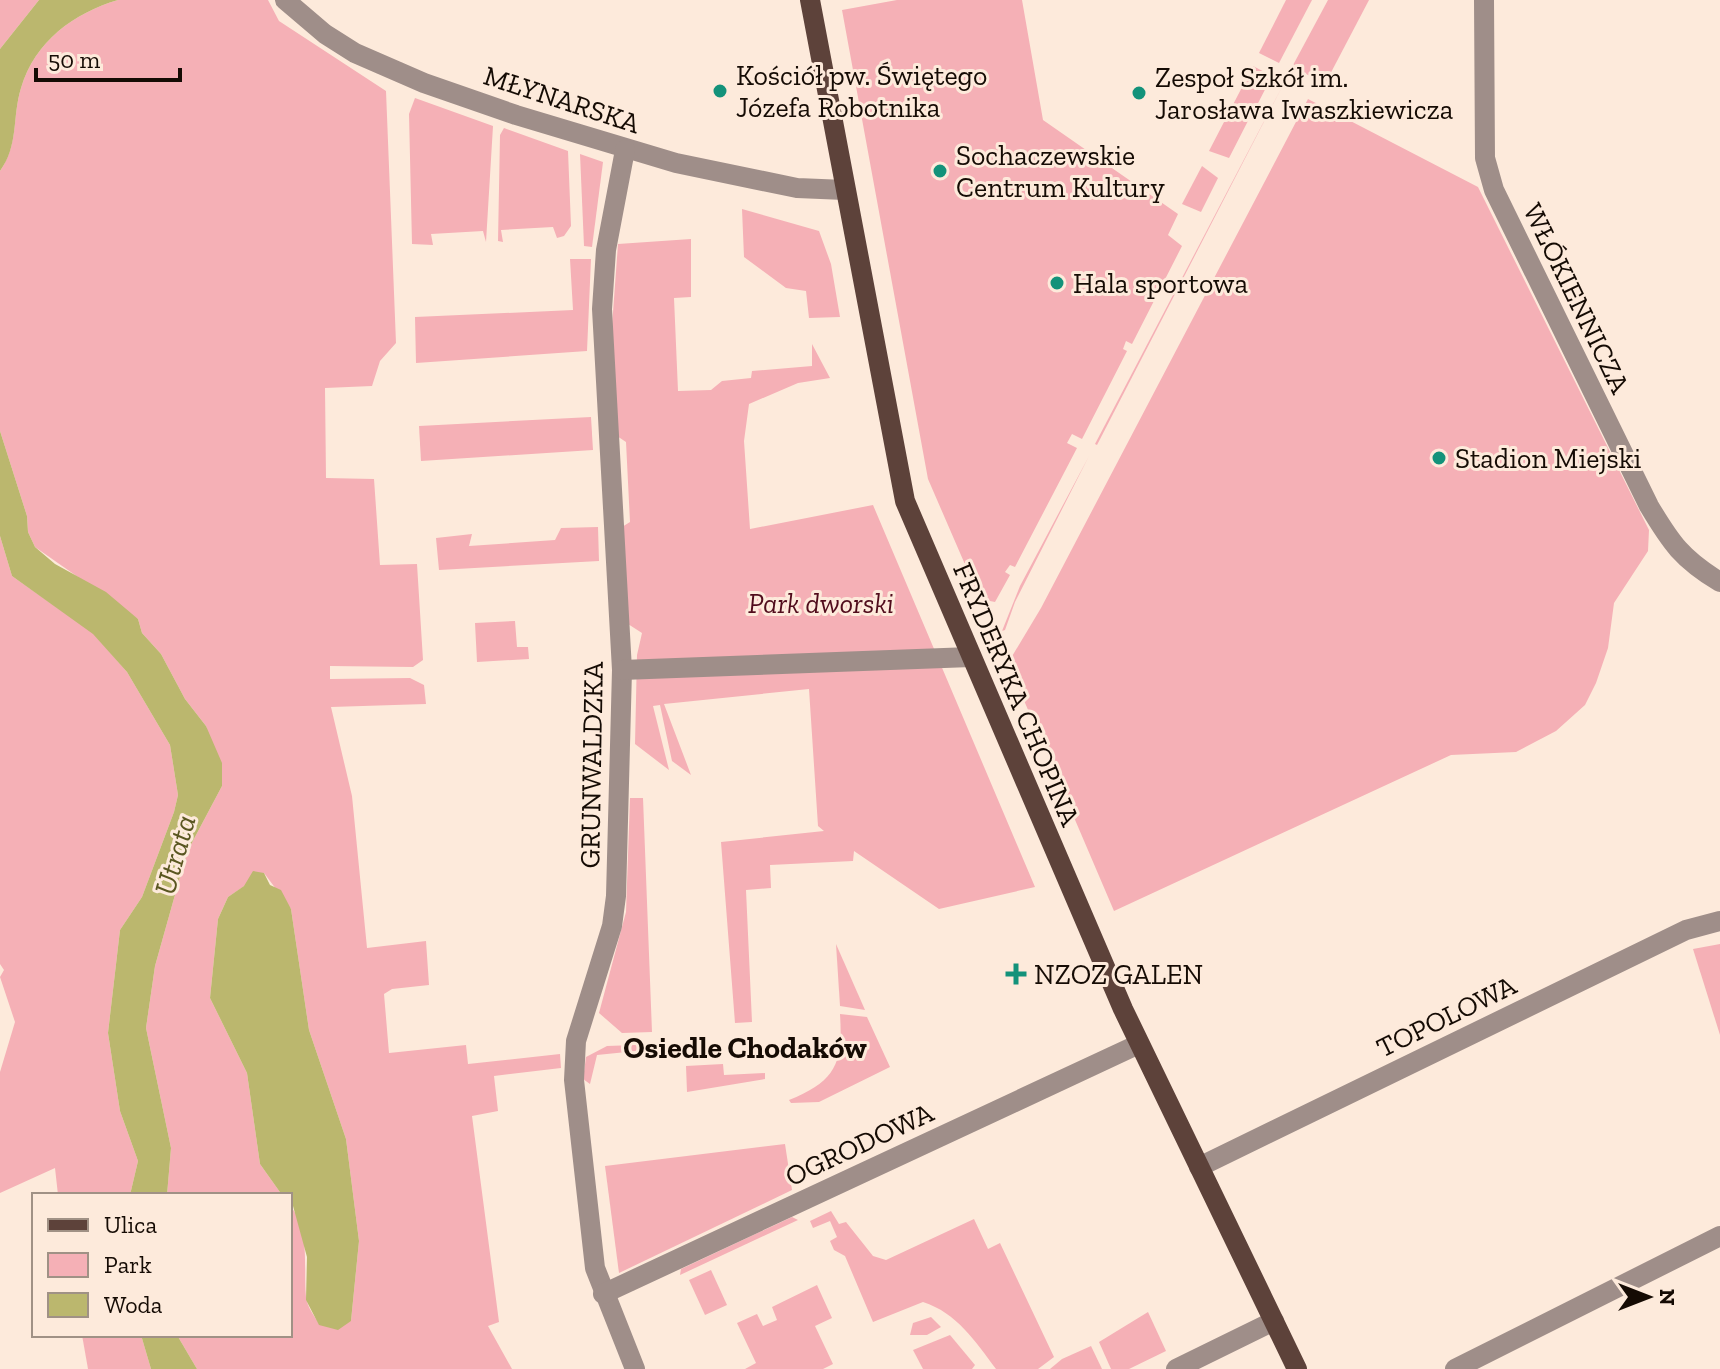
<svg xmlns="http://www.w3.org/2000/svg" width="1720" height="1369" font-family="'Zilla Slab',serif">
<rect width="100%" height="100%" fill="#fdeadb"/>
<g fill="#f5b0b6">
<path d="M 0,0 L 39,0 L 0,49 Z"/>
<path d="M 118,0 L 268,0 L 279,21 L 386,91 L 396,343 L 380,361 L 372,386 L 325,388 L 326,478 L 374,479 L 380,565 L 417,564 L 423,660 L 413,667 L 330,666 L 330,679 L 410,678 L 424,685 L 426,704 L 331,707 L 352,796 L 367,948 L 426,941 L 429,985 L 392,989 L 384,994 L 389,1053 L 466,1045 L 468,1064 L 560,1054 L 561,1068 L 494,1076 L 498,1111 L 472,1116 L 499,1322 L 488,1326 L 512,1369 L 197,1369 L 177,1335 L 290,1335 L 290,1205 C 311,1233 303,1265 306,1297 C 307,1307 315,1317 320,1325 L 351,1321 L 359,1241 L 346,1139 L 309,1030 L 291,909 L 264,873 L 228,897 L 218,919 L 210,998 L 247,1073 L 260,1164 L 282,1195 L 167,1195 L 171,1148 L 146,1028 L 155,966 L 187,852 L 222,786 L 206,726 L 185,699 L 161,654 L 142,633 L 138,619 L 35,547 L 28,532 L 27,516 L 0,431 L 0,171 C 19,144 12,117 21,88 C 35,41 74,13 118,0 Z"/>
<path d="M 897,0 L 1022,0 L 1043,120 L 1178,214 L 1168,235 L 1182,246 L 1132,344 L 1126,341 L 1123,349 L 1127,351 L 1082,439 L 1072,434 L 1067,443 L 1077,448 L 1015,567 L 1010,565 L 1005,572 L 1010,575 L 995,602 L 980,599 L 928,479 L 842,10 Z"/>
<path d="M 1286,0 L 1312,0 L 1279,63 L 1259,53 Z"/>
<path d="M 1328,0 L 1369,0 L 1326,82 L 1322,82 L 1292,67 Z"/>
<path d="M 1253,66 L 1272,76 L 1255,109 L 1249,107 L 1246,113 L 1250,117 L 1229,158 L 1209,151 Z"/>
<path d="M 1283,85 L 1097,445 L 1095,444 Z"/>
<path d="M 415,98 L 493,126 L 486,242 L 483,231 L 431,234 L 433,245 L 412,244 L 409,114 Z"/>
<path d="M 1308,99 L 1478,187 L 1649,530 L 1648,551 L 1614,603 L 1608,648 L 1596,683 L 1585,705 L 1556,731 L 1516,752 L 1451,755 L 1114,911 L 1008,663 L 1041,608 Z"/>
<path d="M 504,128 L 568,151 L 571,226 L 564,236 L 557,238 L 553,227 L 501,230 L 503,242 L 498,241 L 500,135 Z"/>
<path d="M 580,154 L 603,162 L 592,247 L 584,246 Z"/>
<path d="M 1202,166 L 1218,178 L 1201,212 L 1182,204 Z"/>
<path d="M 742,209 L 819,231 L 831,264 L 840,317 L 809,318 L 806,291 L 786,288 L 744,257 Z"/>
<path d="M 691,239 L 691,297 L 674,298 L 678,391 L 711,390 L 722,381 L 751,378 L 752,371 L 812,366 L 812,344 L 830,378 L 798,383 L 749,404 L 744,441 L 750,529 L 873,505 L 1035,887 L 939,909 L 854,851 L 853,861 L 770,865 L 771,888 L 746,890 L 752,1022 L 735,1023 L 721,842 L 824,831 L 818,826 L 809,689 L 664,704 L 691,775 L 672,761 L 660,705 L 653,706 L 669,770 L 635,744 L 637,655 L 642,633 L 628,624 L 622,527 L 630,522 L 626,442 L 617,436 L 612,326 L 618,244 Z"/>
<path d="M 570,259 L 591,259 L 587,351 L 416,363 L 415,317 L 573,310 Z"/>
<path d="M 591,417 L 593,450 L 421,461 L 419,426 Z"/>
<path d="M 1089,456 L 1015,602 L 1005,630 L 1002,631 L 1020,586 Z"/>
<path d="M 598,527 L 599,561 L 439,570 L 436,538 L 472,534 L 469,546 L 555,540 L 561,528 Z"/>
<path d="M 0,536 L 12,576 L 93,633 L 127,672 L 170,745 L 178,795 L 174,812 L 142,897 L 120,930 L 108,1033 L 120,1111 L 138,1161 L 130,1195 L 58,1195 L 55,1168 L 0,1193 L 0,1072 L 15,1022 L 0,977 L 4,970 L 0,964 Z"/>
<path d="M 515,621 L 517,647 L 528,647 L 529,659 L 477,662 L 475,623 Z"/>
<path d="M 630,798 L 643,798 L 652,1032 L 622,1033 L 599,1013 L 626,912 Z"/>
<path d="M 836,944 L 865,1010 L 840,1006 Z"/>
<path d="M 1720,944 L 1720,1035 L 1693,949 Z"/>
<path d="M 840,1014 L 867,1017 L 890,1067 L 819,1102 L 791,1103 L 789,1100 C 837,1081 843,1062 840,1014 Z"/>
<path d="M 663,1044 L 666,1048 L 597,1055 L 590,1084 L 583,1079 L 586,1057 L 607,1046 Z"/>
<path d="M 723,1064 L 724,1075 L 765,1073 L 765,1079 L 687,1092 L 686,1066 Z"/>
<path d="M 785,1144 L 792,1190 L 619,1273 L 605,1166 Z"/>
<path d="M 831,1211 L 839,1224 L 846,1222 L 873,1256 L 886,1260 L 974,1219 L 988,1249 L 1000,1243 L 1054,1357 L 1038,1369 L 996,1369 C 975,1341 957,1313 923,1302 L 873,1322 L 845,1256 L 834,1250 L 830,1241 L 837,1237 L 830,1221 L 813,1228 L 810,1221 Z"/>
<path d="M 792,1217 L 798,1220 L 680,1275 L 681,1269 Z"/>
<path d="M 711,1270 L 727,1305 L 705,1315 L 689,1280 Z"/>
<path d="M 817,1285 L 832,1318 L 815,1326 L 833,1364 L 823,1369 L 745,1369 L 756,1363 L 737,1323 L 757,1314 L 763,1326 L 777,1320 L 772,1307 Z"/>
<path d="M 1148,1312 L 1166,1351 L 1129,1369 L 1111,1369 L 1099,1342 Z"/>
<path d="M 931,1317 L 941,1327 L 927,1335 L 910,1335 L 913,1323 Z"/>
<path d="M 82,1335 L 141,1335 L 151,1369 L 88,1369 Z"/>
<path d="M 950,1335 L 975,1365 L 972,1369 L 923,1369 L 913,1350 Z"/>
<path d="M 1091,1346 L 1102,1369 L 1050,1369 L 1062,1359 Z"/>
</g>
<g fill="#bbb76e">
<path d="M 39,0 L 118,0 C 74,13 35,41 21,88 C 12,117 19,145 0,171 L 0,49 Z"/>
<path d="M 0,431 L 27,516 L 28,532 L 35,547 L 55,564 L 106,592 L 138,619 L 142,633 L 161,654 L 185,699 L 206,726 L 222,763 L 222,786 L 187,852 L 155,966 L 146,1028 L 171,1148 L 167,1195 L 130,1195 L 138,1161 L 120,1111 L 108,1033 L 120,930 L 142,897 L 174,812 L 178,795 L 170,745 L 127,672 L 93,634 L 12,576 L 0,536 Z"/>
<path d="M 253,871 L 264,873 L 270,885 L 281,890 L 291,909 L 309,1030 L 346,1139 L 359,1241 L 351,1321 L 338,1330 L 319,1325 L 306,1300 L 307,1257 L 290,1195 L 282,1195 L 260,1164 L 247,1073 L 210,998 L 218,919 L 228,897 L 244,886 Z"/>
<path d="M 141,1335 L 177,1335 L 197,1369 L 151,1369 Z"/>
</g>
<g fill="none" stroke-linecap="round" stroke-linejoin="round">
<g stroke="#9f8e89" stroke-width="20">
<path d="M 285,0 L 325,34 L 355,53 L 424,83 L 516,115 L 676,163 L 797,188 L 845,190"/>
<path d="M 1484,0 L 1485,158 L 1494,190 L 1649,506 C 1671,543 1682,559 1720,582"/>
<path d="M 625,150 L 606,250 L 602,309 L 622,670 L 616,896 L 612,926 L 576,1041 L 574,1080 L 595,1268 L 635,1369"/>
<path d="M 622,670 L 971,657"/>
<path d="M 1199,1167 L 1686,930 L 1720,921"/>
<path d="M 603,1294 L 1139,1044"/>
<path d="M 1176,1369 L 1274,1321"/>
<path d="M 1455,1369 L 1720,1236"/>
</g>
<path stroke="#5d423a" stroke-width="20" d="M 810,0 L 905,501 L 1123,1009 L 1297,1369"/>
</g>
<g fill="#13927a" stroke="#fdeadb" stroke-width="3">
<circle cx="720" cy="91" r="8"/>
<circle cx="1139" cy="93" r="8"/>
<circle cx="940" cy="171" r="8"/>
<circle cx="1057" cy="283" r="8"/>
<circle cx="1439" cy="458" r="8"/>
<path d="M1012 962h8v8h8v8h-8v8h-8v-8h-8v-8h8z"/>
</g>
<g text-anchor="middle" stroke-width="6" stroke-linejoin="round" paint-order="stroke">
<g font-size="28" fill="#150b04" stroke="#fdeadb" text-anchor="start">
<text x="736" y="85">Kościół pw. Świętego<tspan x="736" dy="32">Józefa Robotnika</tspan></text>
<text x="1155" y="87">Zespoł Szkół im.<tspan x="1155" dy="32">Jarosława Iwaszkiewicza</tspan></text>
<text x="956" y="165">Sochaczewskie<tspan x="956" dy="32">Centrum Kultury</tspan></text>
<text x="1073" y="293">Hala sportowa</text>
<text x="1455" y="468">Stadion Miejski</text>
<text x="1034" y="984">NZOZ GALEN</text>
</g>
<g font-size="28" fill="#150b04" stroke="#fdeadb">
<text transform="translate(562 99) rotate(18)" y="10">MŁYNARSKA</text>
<text transform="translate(1577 298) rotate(64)" y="10">WŁÓKIENNICZA</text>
<text transform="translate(1017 694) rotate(67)" y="10">FRYDERYKA CHOPINA</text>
<text transform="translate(591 765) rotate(-89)" y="10">GRUNWALDZKA</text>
<text transform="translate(1446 1016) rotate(-26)" y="10">TOPOLOWA</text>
<text transform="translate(859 1144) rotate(-25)" y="10">OGRODOWA</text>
</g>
<g font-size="28" font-style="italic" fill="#510c1c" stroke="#fdeadb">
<text x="821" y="613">Park dworski</text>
</g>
<g font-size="30" font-style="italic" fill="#595620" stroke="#fdeadb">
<text transform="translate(175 855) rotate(-74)" y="10">Utrata</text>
</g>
<g font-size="30" font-weight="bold" fill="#150b04" stroke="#fdeadb">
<text x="745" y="1058">Osiedle Chodaków</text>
</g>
</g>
<rect x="32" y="1193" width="260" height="144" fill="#fdeadb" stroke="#a09185" stroke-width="2"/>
<rect x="48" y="1219" width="40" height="12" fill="#5d423a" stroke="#a09185" stroke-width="2"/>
<text x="104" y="1233" font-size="24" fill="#150b04">Ulica</text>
<rect x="48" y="1253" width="40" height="24" fill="#f5b0b6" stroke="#a09185" stroke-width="2"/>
<text x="104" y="1273" font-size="24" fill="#150b04">Park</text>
<rect x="48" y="1293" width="40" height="24" fill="#bbb76e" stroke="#a09185" stroke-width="2"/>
<text x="104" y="1313" font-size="24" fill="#150b04">Woda</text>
<g transform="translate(1648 1297) rotate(90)" stroke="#fdeadb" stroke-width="6" paint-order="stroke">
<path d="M0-6L14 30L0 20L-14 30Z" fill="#150b04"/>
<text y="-12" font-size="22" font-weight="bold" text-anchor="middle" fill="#150b04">N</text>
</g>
<path d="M36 68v12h144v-12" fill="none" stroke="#150b04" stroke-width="4"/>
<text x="48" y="68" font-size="24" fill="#150b04" stroke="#fdeadb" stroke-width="6" paint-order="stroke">50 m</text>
</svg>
